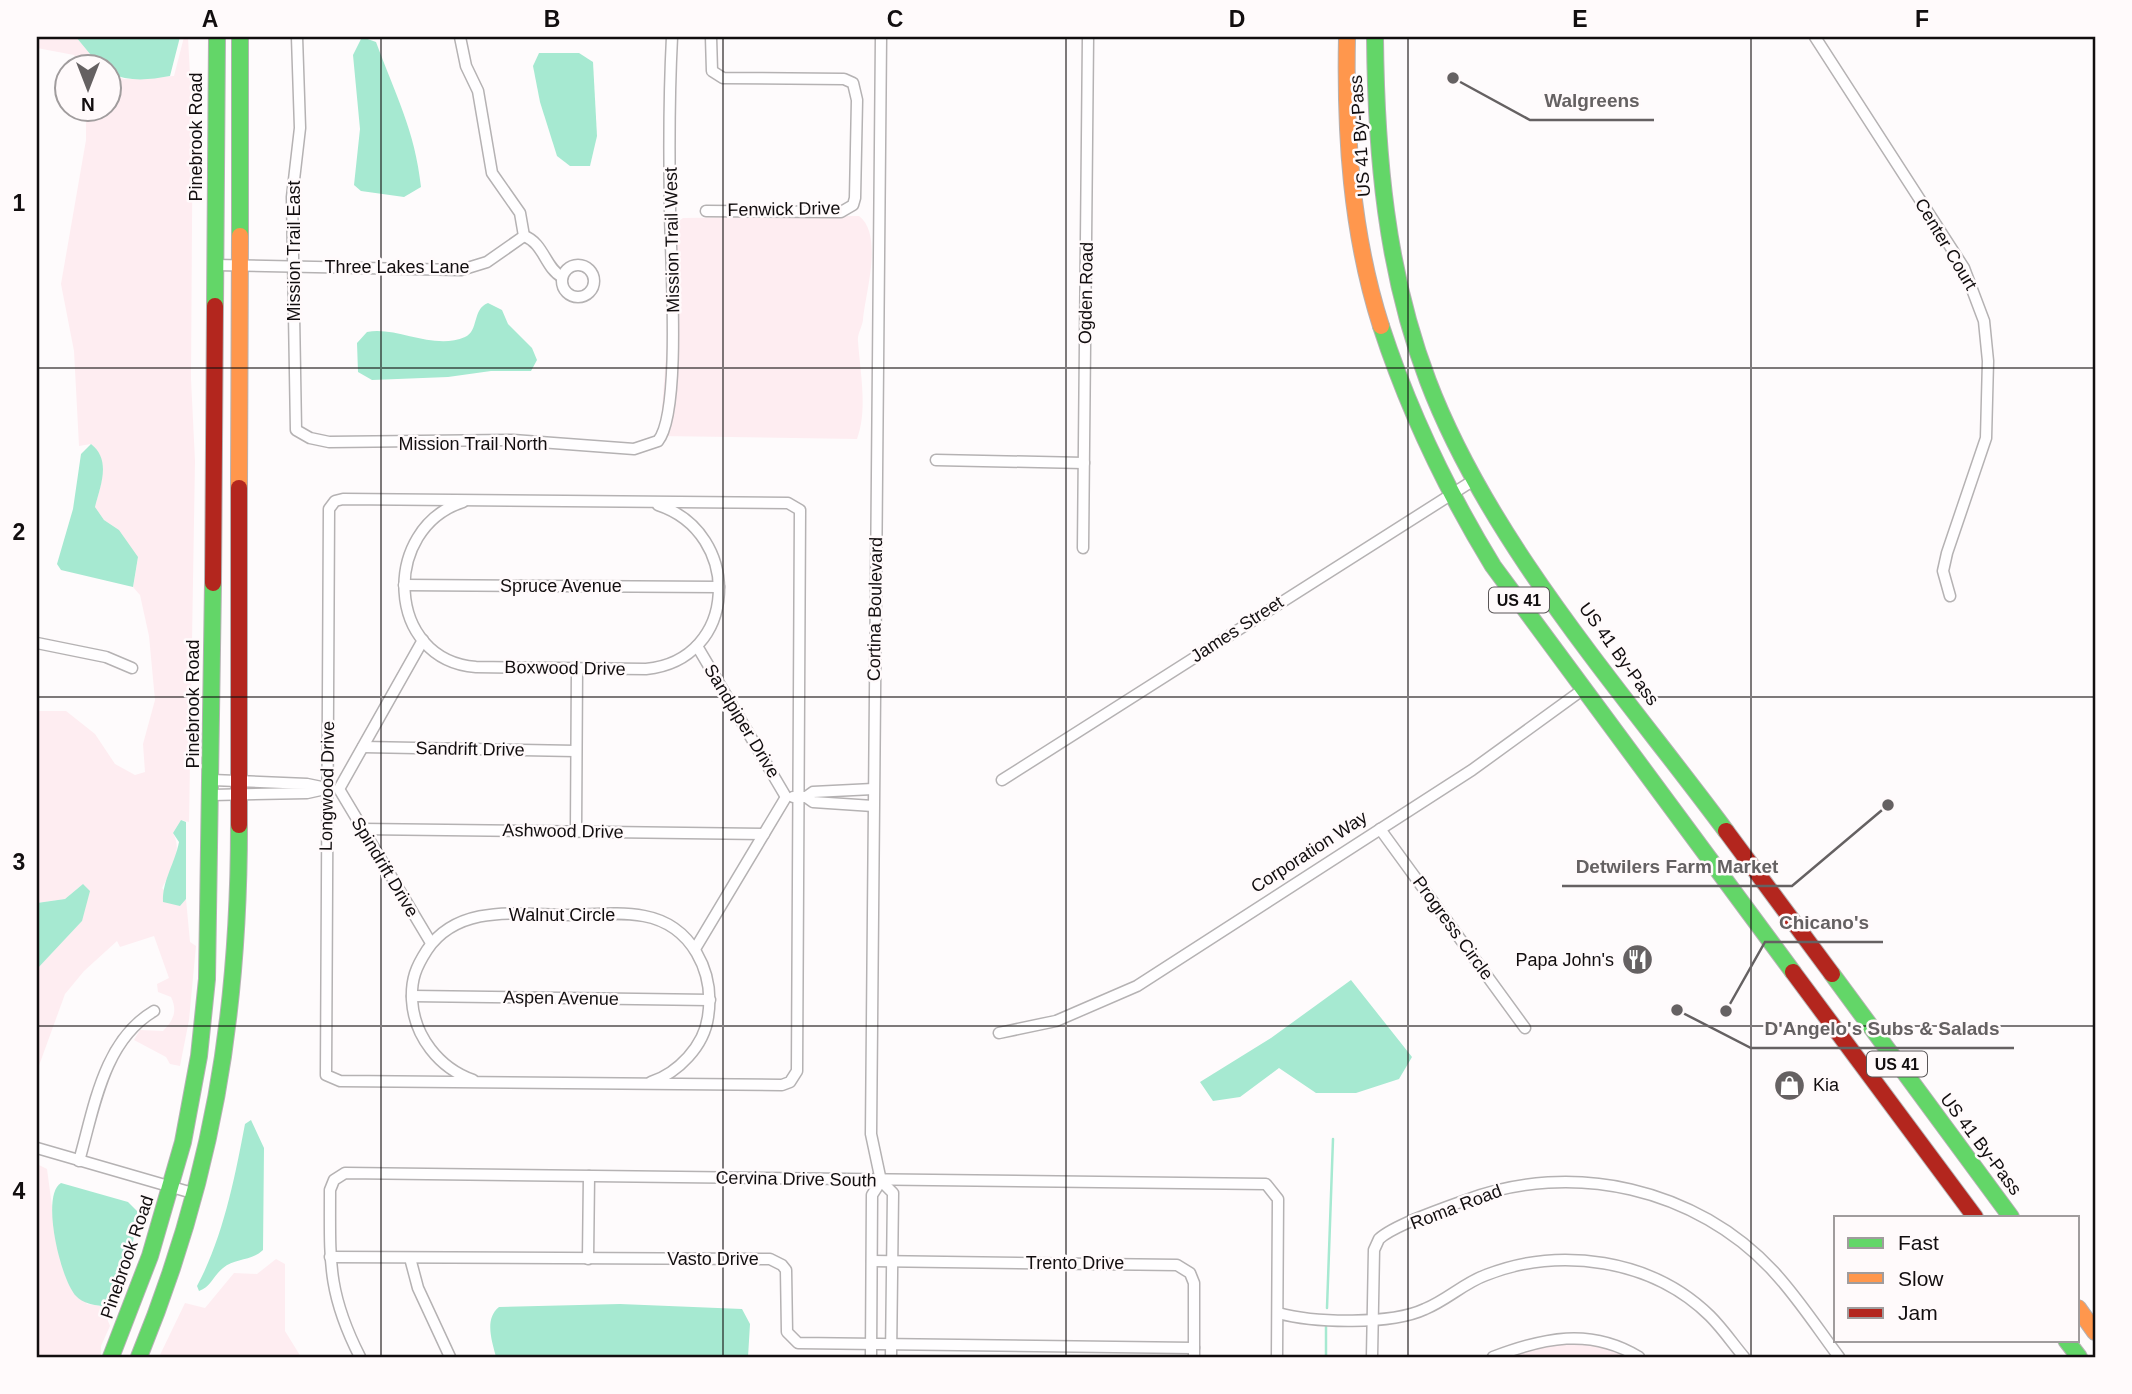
<svg xmlns="http://www.w3.org/2000/svg" width="2132" height="1394" font-family="Arial,sans-serif">
<rect width="100%" height="100%" fill="#fefbfc"/>
<g fill="#feedf1">
<path d="M 37,37 L 76,37 L 100,66 L 82,66 L 74,55 L 37,48 Z"/>
<path d="M 184,37 L 188,37 L 190,75 L 193,75 L 191,379 L 195,461 L 189,822 L 181,820 L 173,833 C 183,851 171,871 162,888 L 180,906 L 186,899 L 190,942 L 196,946 L 189,1020 L 180,1066 L 170,1064 L 166,1057 L 134,1040 L 140,1030 L 163,1031 C 173,1021 178,1011 171,997 L 158,992 L 157,984 L 169,978 L 154,936 L 120,947 L 117,941 L 84,971 L 65,994 L 37,1071 L 37,969 L 82,921 L 83,884 L 65,899 L 37,903 L 37,711 L 66,711 L 95,734 L 115,764 L 135,775 L 145,772 L 143,744 L 155,700 L 149,636 L 140,595 L 133,587 L 138,558 L 119,530 L 104,520 L 95,507 C 100,486 111,460 91,444 L 79,446 L 74,351 L 61,284 L 86,140 L 86,109 L 108,108 L 109,73 L 124,79 L 174,76 Z"/>
<path d="M 859,216 C 884,235 865,294 863,320 C 862,327 857,335 858,341 C 860,372 868,409 857,439 L 660,436 L 676,223 L 683,218 Z"/>
<path d="M 37,1164 L 47,1169 L 58,1251 L 87,1304 L 102,1306 L 110,1326 L 101,1346 L 101,1357 L 37,1357 Z"/>
<path d="M 276,1259 L 285,1264 L 285,1331 L 301,1357 L 159,1357 L 185,1303 L 205,1308 L 234,1273 L 257,1274 Z"/>
<path d="M 1557,1342 L 1596,1345 L 1629,1357 L 1507,1357 Z"/>
</g>
<g fill="#a6e9d1">
<path d="M 76,37 L 180,37 L 170,76 C 148,80 130,82 109,73 L 108,66 L 100,66 Z"/>
<path d="M 362,37 L 376,42 C 395,94 415,130 421,187 L 404,197 L 361,191 L 354,185 L 360,129 L 353,55 Z"/>
<path d="M 539,53 L 579,53 L 593,62 L 597,136 L 590,166 L 570,166 L 557,156 L 540,102 L 533,66 Z"/>
<path d="M 488,303 L 502,310 L 508,324 L 532,348 L 537,360 L 531,371 L 491,371 L 448,377 L 372,380 L 358,372 L 357,343 L 367,332 C 397,326 434,351 465,337 C 479,331 472,309 488,303 Z"/>
<path d="M 91,444 C 112,460 100,487 95,507 L 104,520 L 119,530 L 138,557 L 133,587 L 61,570 L 57,564 L 73,509 L 81,454 Z"/>
<path d="M 181,820 L 186,822 L 186,899 L 180,906 L 163,902 C 162,881 175,863 179,842 L 173,833 Z"/>
<path d="M 83,884 L 90,891 L 82,921 L 37,969 L 37,903 L 65,899 Z"/>
<path d="M 1351,980 L 1412,1057 L 1399,1079 L 1356,1093 L 1316,1093 L 1279,1068 L 1240,1097 L 1213,1101 L 1200,1082 L 1271,1038 Z"/>
<path d="M 251,1120 L 264,1148 L 263,1250 C 252,1261 235,1258 223,1268 C 213,1276 211,1287 199,1291 L 197,1286 C 223,1238 235,1177 245,1124 Z"/>
<path d="M 61,1183 L 128,1202 L 137,1211 C 137,1233 123,1297 102,1306 C 92,1305 83,1303 76,1296 C 61,1281 40,1195 61,1183 Z"/>
<path d="M 620,1304 L 742,1309 L 750,1324 L 748,1357 L 496,1357 C 492,1341 484,1319 499,1307 Z"/>
</g>
<g fill="none" stroke-linecap="round" stroke-linejoin="round">
<g stroke="#a6e9d1" stroke-width="2.5">
<path d="M 1327,1308 L 1333,1139"/>
<path d="M 1326,1357 L 1326,1326"/>
</g>
<defs>
<g id="street">
<path d="M 297,37 L 300,128 L 292,197 L 296,430 L 310,438 L 329,442 L 513,440 L 634,449 L 658,441 C 682,412 670,253 670,208 C 669,151 669,94 672,37"/>
<path d="M 881,37 L 871,1134 L 881,1181 L 893,1193 L 891,1357"/>
<path d="M 1815,37 L 1964,268 L 1984,321 L 1988,361 L 1986,438 L 1947,553 L 1943,571 L 1950,596"/>
<path d="M 706,211 L 841,212 L 853,205 L 855,198 L 857,100 L 853,83 L 844,79 L 723,78 L 712,71 L 711,37"/>
<path d="M 524,236 C 544,243 545,268 562,277"/>
<path d="M 215,265 L 461,270 L 487,262 L 524,236 L 520,213 L 492,173 L 478,91 L 466,66 L 460,37"/>
<circle cx="578" cy="281" r="16"/>
<path d="M 936,460 L 1084,463"/>
<path d="M 343,499 L 788,503 L 800,510 L 797,1071 L 790,1082 L 782,1085 L 340,1081 L 326,1075 L 329,509 L 335,501 Z"/>
<path d="M 463,502 C 381,528 385,660 476,667 L 646,669 C 739,660 743,533 658,505"/>
<path d="M 1083,548 L 1088,37"/>
<path d="M 404,585 L 719,587"/>
<path d="M 423,640 L 339,789 L 431,943"/>
<path d="M 37,643 L 106,657 L 132,668"/>
<path d="M 697,646 L 786,797"/>
<path d="M 363,747 L 576,751"/>
<path d="M 212,780 L 307,784 L 331,789"/>
<path d="M 1002,780 L 1474,480"/>
<path d="M 212,795 L 307,793 L 325,789"/>
<path d="M 793,797 L 806,797 L 813,802 L 873,806"/>
<path d="M 806,797 L 813,792 L 873,789"/>
<path d="M 361,829 L 764,834"/>
<path d="M 1380,829 L 1525,1028"/>
<path d="M 576,832 L 577,668"/>
<path d="M 695,949 L 786,797"/>
<path d="M 412,996 L 710,1000"/>
<path d="M 999,1033 L 1056,1021 L 1137,986 L 1472,770 L 1585,688"/>
<path d="M 473,1080 C 439,1068 414,1036 412,1000 C 411,979 416,967 427,950 C 458,904 517,914 564,915 C 590,915 619,911 644,916 C 692,925 715,972 708,1017 C 704,1046 678,1073 651,1082"/>
<path d="M 37,1148 L 196,1194"/>
<path d="M 79,1161 C 94,1109 103,1041 154,1011"/>
<path d="M 330,1257 L 770,1259 L 782,1265 L 786,1270 L 787,1332 L 798,1343 L 1194,1348"/>
<path d="M 410,1258 L 418,1288 L 450,1357"/>
<path d="M 588,1259 L 589,1176"/>
<path d="M 872,1261 L 1177,1265 L 1190,1273 L 1194,1283 L 1194,1357"/>
<path d="M 1278,1313 C 1314,1323 1391,1325 1425,1309 C 1447,1300 1464,1283 1486,1275 C 1560,1246 1652,1259 1710,1316 C 1723,1329 1733,1344 1744,1357"/>
<path d="M 360,1357 C 327,1292 330,1261 330,1190 L 334,1180 L 345,1173 L 1266,1184 L 1278,1199 L 1277,1357"/>
<path d="M 871,1357 L 872,1195 L 881,1181"/>
<path d="M 1372,1357 L 1374,1250 L 1379,1239 C 1394,1225 1444,1208 1466,1200 C 1572,1160 1697,1188 1774,1272 C 1798,1298 1818,1329 1839,1357"/>
<path d="M 1493,1357 C 1543,1338 1590,1327 1639,1357"/>
</g>
<g id="fast">
<path d="M 1375,37 C 1376,154 1386,271 1428,381 C 1490,544 1623,692 1726,831"/>
<path d="M 240,236 L 240,37"/>
<path d="M 215,306 L 217,37"/>
<path d="M 1381,326 C 1409,412 1446,489 1493,566 L 1793,972"/>
<path d="M 1832,974 L 2011,1217"/>
<path d="M 2066,1340 L 2079,1357"/>
<path d="M 111,1357 L 150,1256 L 183,1142 L 199,1056 L 207,979 L 213,583"/>
<path d="M 139,1357 C 212,1179 239,1017 239,825"/>
</g>
<g id="slow">
<path d="M 1347,37 C 1345,134 1351,232 1381,326"/>
<path d="M 239,488 L 240,236"/>
<path d="M 2078,1308 L 2095,1332"/>
</g>
<g id="jam">
<path d="M 239,488 L 239,825"/>
<path d="M 213,583 L 215,306"/>
<path d="M 1726,831 L 1832,974"/>
<path d="M 1793,972 L 1975,1217"/>
</g>
</defs>
<use href="#street" stroke="#b5b2b3" stroke-width="13"/>
<use href="#fast" stroke="#b5b2b3" stroke-width="18"/>
<use href="#slow" stroke="#b5b2b3" stroke-width="18"/>
<use href="#jam" stroke="#b5b2b3" stroke-width="18"/>
<use href="#street" stroke="#fffeff" stroke-width="10"/>
<use href="#fast" stroke="#63d668" stroke-width="16"/>
<use href="#slow" stroke="#ff974d" stroke-width="16"/>
<use href="#jam" stroke="#b3261e" stroke-width="16"/>
</g>
<path fill="none" stroke="#120e0f" stroke-width="2" stroke-opacity="0.55" d="M 381,37 L 381,1357M 723,37 L 723,1357M 1066,37 L 1066,1357M 1408,37 L 1408,1357M 1751,37 L 1751,1357M 37,368 L 2095,368M 37,697 L 2095,697M 37,1026 L 2095,1026"/>
<defs>
<symbol id="restaurant-disc" viewBox="-11 -11 22 22"><circle r="9.5" fill="#656162" stroke="#fffafb"/><path d="M-5-6h1v4h1v-4h1v4h1v-4h1v5L-1.5 .5V6h-2V.5L-5-1ZM5-6V6H3V1.5H1.5Q1.5-4 5-6Z" fill="#fff"/></symbol>
<symbol id="shop-disc" viewBox="-11 -11 22 22"><circle r="9.5" fill="#656162" stroke="#fffafb"/><path d="M-5-2.5h2.3a2.7 3.5 0 0 1 5.4 0H5L5.5 6h-11ZM-1.5-2.5h3a1.5 2.3 0 0 0-3 0Z" fill="#fff"/></symbol>
</defs>
<g fill-rule="evenodd">
<use href="#restaurant-disc" x="1620" y="942" width="35" height="35"/>
<use href="#shop-disc" x="1772" y="1068" width="35" height="35"/>
</g>
<g text-anchor="middle" stroke-width="5" stroke-linejoin="round" paint-order="stroke">
<g fill="#fffafb" stroke="#595556" stroke-width="2">
<rect x="1489" y="587.5" width="60" height="25" rx="5"/>
<rect x="1867" y="1051.5" width="60" height="25" rx="5"/>
</g>
<g font-size="16" font-weight="bold" fill="#120e0f">
<text x="1519" y="606">US 41</text>
<text x="1897" y="1070">US 41</text>
</g>
<g font-size="18" fill="#120e0f" stroke="#fffafb">
<text transform="translate(1360 136) rotate(-94)" y="6">US 41 By-Pass</text>
<text transform="translate(196 137) rotate(-90)" y="6">Pinebrook Road</text>
<text transform="translate(784 209) rotate(-1)" y="6">Fenwick Drive</text>
<text transform="translate(672 240) rotate(-91)" y="6">Mission Trail West</text>
<text transform="translate(1946 244) rotate(59)" y="6">Center Court</text>
<text transform="translate(294 251) rotate(-90)" y="6">Mission Trail East</text>
<text x="397" y="273">Three Lakes Lane</text>
<text transform="translate(1086 293) rotate(-89)" y="6">Ogden Road</text>
<text x="473" y="450">Mission Trail North</text>
<text x="561" y="592">Spruce Avenue</text>
<text transform="translate(875 609) rotate(-89)" y="6">Cortina Boulevard</text>
<text transform="translate(1237 629) rotate(-33)" y="6">James Street</text>
<text transform="translate(1619 654) rotate(54)" y="6">US 41 By-Pass</text>
<text transform="translate(565 668) rotate(1)" y="6">Boxwood Drive</text>
<text transform="translate(193 704) rotate(-90)" y="6">Pinebrook Road</text>
<text transform="translate(742 721) rotate(59)" y="6">Sandpiper Drive</text>
<text transform="translate(470 749) rotate(1)" y="6">Sandrift Drive</text>
<text transform="translate(327 786) rotate(-89)" y="6">Longwood Drive</text>
<text transform="translate(563 831) rotate(1)" y="6">Ashwood Drive</text>
<text transform="translate(1309 852) rotate(-33)" y="6">Corporation Way</text>
<text transform="translate(385 867) rotate(59)" y="6">Spindrift Drive</text>
<text x="562" y="921">Walnut Circle</text>
<text transform="translate(1453 928) rotate(54)" y="6">Progress Circle</text>
<text transform="translate(561 998) rotate(1)" y="6">Aspen Avenue</text>
<text transform="translate(1981 1144) rotate(53)" y="6">US 41 By-Pass</text>
<text transform="translate(796 1179) rotate(1)" y="6">Cervina Drive South</text>
<text transform="translate(1456 1207) rotate(-21)" y="6">Roma Road</text>
<text transform="translate(127 1257) rotate(-71)" y="6">Pinebrook Road</text>
<text x="713" y="1265">Vasto Drive</text>
<text x="1075" y="1269">Trento Drive</text>
</g>
<g font-size="18" fill="#120e0f" stroke="#fffafb" text-anchor="end">
<text x="1614" y="966">Papa John's</text>
<text x="1813" y="1091" text-anchor="start">Kia</text>
</g>
</g>
<path fill="none" stroke="#656162" stroke-width="2.5" d="M1453 78L1530 120H1654M1888 805L1792 886H1562M1726 1011L1765 942H1883M1677 1010L1751 1048H2014"/>
<g fill="#656162" stroke="#fffafb" stroke-width="2.5">
<circle cx="1453" cy="78" r="7"/>
<circle cx="1888" cy="805" r="7"/>
<circle cx="1726" cy="1011" r="7"/>
<circle cx="1677" cy="1010" r="7"/>
</g>
<g font-size="19" text-anchor="middle" font-weight="bold" fill="#656162" stroke="#fffafb" stroke-width="5" stroke-linejoin="round" paint-order="stroke">
<text x="1592" y="107">Walgreens</text>
<text x="1677" y="873">Detwilers Farm Market</text>
<text x="1824" y="929">Chicano's</text>
<text x="1882" y="1035">D'Angelo's Subs &amp; Salads</text>
</g>
<rect width="2132" height="1394" fill="none" stroke="#fffafb" stroke-width="77"/>
<rect x="1834" y="1216" width="245" height="126" fill="#fffafb" stroke="#a09c9d" stroke-width="2"/>
<rect x="1848" y="1238" width="35" height="10" fill="#63d668" stroke="#a09c9d" stroke-width="2"/>
<text x="1898" y="1250" font-size="21" fill="#120e0f">Fast</text>
<rect x="1848" y="1273" width="35" height="10" fill="#ff974d" stroke="#a09c9d" stroke-width="2"/>
<text x="1898" y="1286" font-size="21" fill="#120e0f">Slow</text>
<rect x="1848" y="1308" width="35" height="10" fill="#b3261e" stroke="#a09c9d" stroke-width="2"/>
<text x="1898" y="1320" font-size="21" fill="#120e0f">Jam</text>
<g transform="translate(88 88) rotate(180)"><circle r="33" fill="#fffafb" stroke="#a09c9d" stroke-width="2"/>
<path d="M0-5L12 26L0 18L-12 26Z" fill="#656162"/>
<text y="-10" font-size="19" font-weight="bold" text-anchor="middle" fill="#120e0f">N</text>
</g>
<rect x="38" y="38" width="2056" height="1318" fill="none" stroke="#120e0f" stroke-width="2.5"/>
<g font-size="23" text-anchor="middle" font-weight="bold" fill="#120e0f">
<text x="210" y="27">A</text>
<text x="552" y="27">B</text>
<text x="895" y="27">C</text>
<text x="1237" y="27">D</text>
<text x="1580" y="27">E</text>
<text x="1922" y="27">F</text>
<text x="19" y="211">1</text>
<text x="19" y="540">2</text>
<text x="19" y="870">3</text>
<text x="19" y="1199">4</text>
</g>
</svg>
